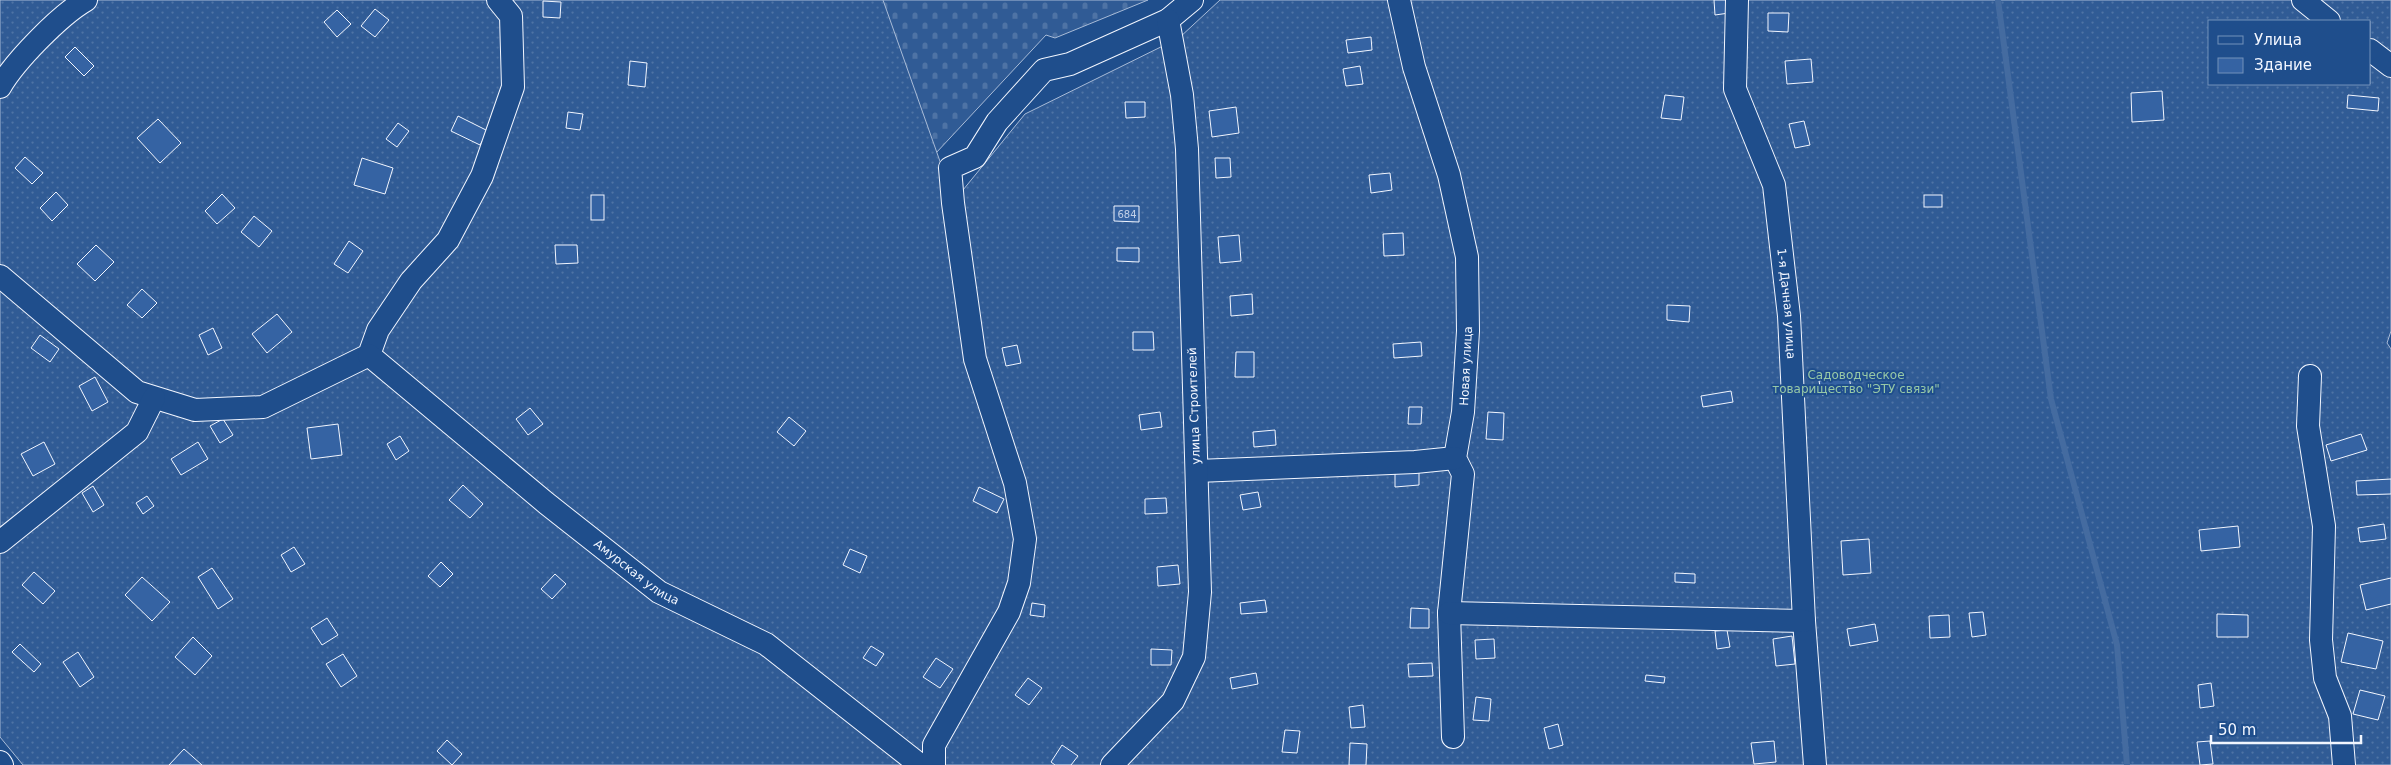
<svg xmlns="http://www.w3.org/2000/svg" width="2391" height="765" font-family="'DejaVu Sans',sans-serif">
<defs>
<pattern id="cemetery-stones" width="16" height="16" patternUnits="userSpaceOnUse" patternTransform="scale(1.25)"><rect width="16" height="16" fill="#305b95"/><path d="M2 7V4a2 2 0 0 1 4 0v3zM10 15v-3a2 2 0 0 1 4 0v3z" fill="#4e73a5"/></pattern>
<pattern id="garden-dots" width="8" height="8" patternUnits="userSpaceOnUse" patternTransform="scale(1.25)"><rect width="8" height="8" fill="#305b95"/><path d="M2 2h.1M6 6h.1" fill="none" stroke="#4e73a5" stroke-width="1.8" stroke-linecap="round"/></pattern>
</defs>
<rect width="100%" height="100%" fill="#1f4e8c"/>
<path fill="url(#cemetery-stones)" stroke="#a8bbd7" d="M 709,0 L 1148,0 L 1055,38 L 1046,35 L 936,153 Z"/>
<path fill="url(#garden-dots)" stroke="#a8bbd7" fill-rule="evenodd" d="M 0,0 L 883,0 L 954,201 L 1025,114 L 1179,38 L 1220,0 L 2391,0 L 2391,331 L 2387,343 L 2391,349 L 2391,765 L 23,765 L 0,737 ZM 2210,21 L 2370,21 L 2370,84 L 2210,84 Z"/>
<g fill="none" stroke-linecap="round" stroke-linejoin="round">
<path stroke="#446ba0" stroke-width="6" d="M 1998,0 L 2051,399 L 2117,645 L 2127,765"/>
</g>
<g fill="#3563a3" stroke="#f2f6ff">
<path d="M 1714,0 L 1728,0 L 1729,13 L 1715,15 Z"/>
<path d="M 543,1 L 561,2 L 560,18 L 543,17 Z"/>
<path d="M 375,9 L 389,20 L 375,37 L 361,26 Z"/>
<path d="M 337,10 L 351,24 L 337,37 L 324,22 Z"/>
<path d="M 1768,13 L 1789,13 L 1788,32 L 1768,31 Z"/>
<path d="M 1371,37 L 1372,50 L 1348,53 L 1346,40 Z"/>
<path d="M 75,47 L 94,66 L 84,76 L 65,57 Z"/>
<path d="M 1811,59 L 1813,82 L 1787,84 L 1785,61 Z"/>
<path d="M 630,61 L 647,63 L 645,87 L 628,85 Z"/>
<path d="M 1360,66 L 1363,84 L 1346,86 L 1343,69 Z"/>
<path d="M 2162,91 L 2164,120 L 2132,122 L 2131,93 Z"/>
<path d="M 1665,95 L 1684,97 L 1681,120 L 1661,118 Z"/>
<path d="M 2348,95 L 2379,98 L 2378,111 L 2347,108 Z"/>
<path d="M 1125,102 L 1145,102 L 1145,117 L 1126,118 Z"/>
<path d="M 1236,107 L 1239,133 L 1212,137 L 1209,111 Z"/>
<path d="M 568,112 L 583,114 L 580,130 L 566,128 Z"/>
<path d="M 458,116 L 488,131 L 480,145 L 451,131 Z"/>
<path d="M 158,119 L 181,143 L 160,163 L 137,138 Z"/>
<path d="M 1804,121 L 1810,145 L 1795,148 L 1789,124 Z"/>
<path d="M 398,123 L 409,131 L 397,147 L 386,139 Z"/>
<path d="M 25,157 L 43,173 L 32,184 L 15,168 Z"/>
<path d="M 362,158 L 393,168 L 385,194 L 354,185 Z"/>
<path d="M 1215,158 L 1230,158 L 1231,177 L 1216,178 Z"/>
<path d="M 1390,173 L 1392,190 L 1371,193 L 1369,175 Z"/>
<path d="M 56,192 L 68,205 L 52,221 L 40,208 Z"/>
<path d="M 222,194 L 235,208 L 217,224 L 205,211 Z"/>
<rect x="591" y="195" width="13" height="25"/>
<rect x="1924" y="195" width="18" height="12"/>
<path d="M 1114,206 L 1139,206 L 1139,222 L 1114,221 Z"/>
<path d="M 254,216 L 272,231 L 259,247 L 241,232 Z"/>
<path d="M 1403,233 L 1404,255 L 1384,256 L 1383,234 Z"/>
<path d="M 1239,235 L 1241,261 L 1220,263 L 1218,237 Z"/>
<path d="M 349,241 L 363,251 L 348,273 L 334,264 Z"/>
<path d="M 96,245 L 114,262 L 95,281 L 77,264 Z"/>
<path d="M 555,245 L 577,245 L 578,263 L 556,264 Z"/>
<path d="M 1117,248 L 1139,248 L 1139,262 L 1117,261 Z"/>
<path d="M 142,289 L 157,303 L 142,318 L 127,305 Z"/>
<path d="M 1252,294 L 1253,314 L 1231,316 L 1230,296 Z"/>
<path d="M 1667,305 L 1690,306 L 1689,322 L 1667,320 Z"/>
<path d="M 277,314 L 292,332 L 267,353 L 252,334 Z"/>
<path d="M 213,328 L 222,348 L 208,355 L 199,335 Z"/>
<path d="M 1133,332 L 1153,332 L 1154,350 L 1133,350 Z"/>
<path d="M 40,335 L 59,349 L 50,362 L 31,348 Z"/>
<path d="M 1421,342 L 1422,356 L 1394,358 L 1393,344 Z"/>
<path d="M 1017,345 L 1021,363 L 1006,366 L 1002,348 Z"/>
<path d="M 1236,352 L 1254,352 L 1254,377 L 1235,377 Z"/>
<path d="M 1849,375 L 1851,389 L 1822,395 L 1819,381 Z"/>
<path d="M 95,377 L 108,402 L 92,411 L 79,386 Z"/>
<path d="M 1731,391 L 1733,402 L 1703,407 L 1701,396 Z"/>
<path d="M 1409,407 L 1422,407 L 1421,424 L 1408,424 Z"/>
<path d="M 530,408 L 543,424 L 528,435 L 516,419 Z"/>
<path d="M 1160,412 L 1162,427 L 1141,430 L 1139,415 Z"/>
<path d="M 1488,412 L 1504,413 L 1503,440 L 1486,439 Z"/>
<path d="M 789,417 L 806,431 L 794,446 L 777,432 Z"/>
<path d="M 223,419 L 233,435 L 220,443 L 210,426 Z"/>
<path d="M 338,424 L 342,455 L 311,459 L 307,428 Z"/>
<path d="M 1275,430 L 1276,445 L 1254,447 L 1253,432 Z"/>
<path d="M 2361,434 L 2367,450 L 2331,461 L 2326,445 Z"/>
<path d="M 400,436 L 409,451 L 396,460 L 387,444 Z"/>
<path d="M 44,442 L 55,464 L 33,476 L 21,454 Z"/>
<path d="M 198,442 L 208,459 L 181,475 L 171,459 Z"/>
<path d="M 1419,471 L 1419,485 L 1395,487 L 1395,473 Z"/>
<path d="M 2391,479 L 2391,494 L 2357,495 L 2356,481 Z"/>
<path d="M 463,485 L 483,504 L 470,518 L 449,500 Z"/>
<path d="M 93,486 L 104,505 L 93,512 L 82,493 Z"/>
<path d="M 979,487 L 1004,499 L 997,513 L 973,501 Z"/>
<path d="M 1258,492 L 1261,507 L 1243,510 L 1240,495 Z"/>
<path d="M 147,496 L 154,506 L 143,514 L 136,503 Z"/>
<path d="M 1166,498 L 1167,513 L 1145,514 L 1145,499 Z"/>
<path d="M 2384,524 L 2386,539 L 2360,542 L 2358,528 Z"/>
<path d="M 2238,526 L 2240,547 L 2201,551 L 2199,530 Z"/>
<path d="M 1869,539 L 1871,573 L 1843,575 L 1841,541 Z"/>
<path d="M 294,547 L 305,564 L 291,572 L 281,555 Z"/>
<path d="M 850,549 L 867,556 L 860,573 L 843,565 Z"/>
<path d="M 441,562 L 453,574 L 440,587 L 428,576 Z"/>
<path d="M 1178,565 L 1180,584 L 1158,586 L 1157,567 Z"/>
<path d="M 212,568 L 233,599 L 218,609 L 198,577 Z"/>
<path d="M 34,572 L 55,591 L 43,604 L 22,585 Z"/>
<path d="M 1675,573 L 1695,574 L 1695,583 L 1675,582 Z"/>
<path d="M 555,574 L 566,584 L 552,599 L 541,589 Z"/>
<path d="M 142,577 L 170,602 L 152,621 L 125,595 Z"/>
<path d="M 2391,578 L 2391,604 L 2366,610 L 2360,585 Z"/>
<path d="M 1265,600 L 1267,612 L 1241,614 L 1240,603 Z"/>
<path d="M 1032,603 L 1045,605 L 1044,617 L 1030,615 Z"/>
<path d="M 1411,608 L 1429,609 L 1429,628 L 1410,628 Z"/>
<path d="M 1983,612 L 1986,635 L 1972,637 L 1969,613 Z"/>
<path d="M 2217,614 L 2248,615 L 2248,637 L 2217,637 Z"/>
<path d="M 1949,615 L 1950,637 L 1930,638 L 1929,616 Z"/>
<path d="M 327,618 L 338,635 L 322,645 L 311,628 Z"/>
<path d="M 1875,624 L 1878,641 L 1850,646 L 1847,629 Z"/>
<path d="M 1727,630 L 1730,647 L 1717,649 L 1715,631 Z"/>
<path d="M 2348,633 L 2383,641 L 2376,669 L 2341,662 Z"/>
<path d="M 1792,636 L 1795,664 L 1776,666 L 1773,639 Z"/>
<path d="M 193,637 L 212,656 L 195,675 L 175,657 Z"/>
<path d="M 1494,639 L 1495,658 L 1476,659 L 1475,640 Z"/>
<path d="M 20,644 L 41,664 L 34,672 L 12,652 Z"/>
<path d="M 871,646 L 884,654 L 876,666 L 863,658 Z"/>
<path d="M 1151,649 L 1172,650 L 1171,665 L 1151,665 Z"/>
<path d="M 78,652 L 94,677 L 80,687 L 63,662 Z"/>
<path d="M 343,654 L 357,676 L 341,687 L 326,664 Z"/>
<path d="M 936,658 L 953,669 L 940,688 L 923,677 Z"/>
<path d="M 1432,663 L 1433,676 L 1409,677 L 1408,664 Z"/>
<path d="M 1256,673 L 1258,684 L 1232,689 L 1230,678 Z"/>
<path d="M 1646,675 L 1665,677 L 1664,683 L 1645,681 Z"/>
<path d="M 1028,678 L 1042,688 L 1029,705 L 1015,695 Z"/>
<path d="M 2211,683 L 2214,706 L 2200,708 L 2198,685 Z"/>
<path d="M 2360,690 L 2385,696 L 2378,720 L 2353,714 Z"/>
<path d="M 1476,697 L 1491,699 L 1489,721 L 1473,720 Z"/>
<path d="M 1363,705 L 1365,727 L 1351,728 L 1349,707 Z"/>
<path d="M 1558,724 L 1563,745 L 1549,749 L 1544,728 Z"/>
<path d="M 1285,730 L 1300,731 L 1297,753 L 1282,752 Z"/>
<path d="M 447,740 L 462,754 L 452,765 L 437,751 Z"/>
<path d="M 1774,741 L 1776,762 L 1754,764 L 1751,743 Z"/>
<path d="M 2210,741 L 2213,764 L 2200,765 L 2197,742 Z"/>
<path d="M 1350,743 L 1367,744 L 1366,765 L 1349,765 Z"/>
<path d="M 1062,745 L 1078,756 L 1071,765 L 1055,765 L 1051,762 Z"/>
<path d="M 184,749 L 202,765 L 169,765 Z"/>
</g>
<g fill="none" stroke-linecap="round" stroke-linejoin="round">
<defs>
<g id="minor">
<path d="M 1399,0 L 1414,67 L 1449,175 L 1467,257 L 1468,331 L 1463,412 L 1455,458 L 1463,474 L 1449,613 L 1453,737"/>
<path id="s1" d="M 1737,0 L 1735,89 L 1774,185 L 1789,316 L 1804,621 L 1815,765"/>
<path d="M 2303,0 L 2329,21"/>
<path d="M 2370,50 L 2391,66"/>
<path d="M 0,87 C 15,61 60,15 86,0"/>
<path d="M 0,276 L 137,392 L 195,410 L 263,407 L 369,355 L 378,330 L 411,281 L 448,240 L 482,176 L 513,87 L 511,16 L 498,0"/>
<path id="s2" d="M 369,355 L 546,503 L 659,592 L 766,644 L 920,765"/>
<path d="M 2310,376 L 2308,426 L 2324,526 L 2321,640 L 2325,678 L 2340,716 L 2344,765"/>
<path d="M 1197,471 L 1415,462 L 1455,458"/>
<path d="M 0,542 L 137,432 L 154,398"/>
<path d="M 1449,613 L 1804,621"/>
<path d="M 0,762 L 2,765"/>
<path d="M 934,765 L 934,745 L 1009,612 L 1019,583 L 1025,539 L 1015,483 L 975,359 L 953,203 L 950,168 L 975,157 L 997,122 L 1044,70 L 1070,64 L 1168,20 L 1192,0"/>
<path d="M 1112,765 L 1173,701 L 1194,657 L 1200,592 L 1187,149 L 1182,95 L 1168,20"/>
</g>
</defs>
<use href="#minor" stroke="#f2f6ff" stroke-width="24"/>
<use href="#minor" stroke="#1f4e8c" stroke-width="22"/>
</g>
<g text-anchor="middle" stroke-width="4" stroke-linejoin="round" paint-order="stroke">
<g font-size="10" fill="#c3d1e8">
<text x="1127" y="218">684</text>
</g>
<g font-size="12" fill="#f2f6ff" stroke="#1f4e8c">
<text dy="4" stroke="none"><textPath href="#s1" startOffset="312">1-я Дачная улица</textPath></text>
<text transform="translate(1466 366) rotate(-87)" y="4">Новая улица</text>
<text transform="translate(1194 406) rotate(-92)" y="4">улица Строителей</text>
<text dy="4" stroke="none"><textPath href="#s2" startOffset="345">Амурская улица</textPath></text>
</g>
<g font-size="12" fill="#97c8a6" stroke="#1f4e8c">
<text x="1856" y="379">Садоводческое<tspan x="1856" dy="14">товарищество "ЭТУ связи"</tspan></text>
</g>
</g>
<rect x="2208" y="20" width="162" height="65" fill="#1f4e8c" stroke="#7391ba"/>
<rect x="2218" y="36" width="25" height="8" fill="#1f4e8c" stroke="#7391ba"/>
<text x="2254" y="45" font-size="15" fill="#f2f6ff">Улица</text>
<rect x="2218" y="58" width="25" height="15" fill="#3563a3" stroke="#7391ba"/>
<text x="2254" y="70" font-size="15" fill="#f2f6ff">Здание</text>
<path d="M2211 735v8h150v-8" fill="none" stroke="#f2f6ff" stroke-width="2.5"/>
<text x="2218" y="735" font-size="15" fill="#f2f6ff" stroke="#1f4e8c" stroke-width="4" paint-order="stroke">50 m</text>
</svg>
